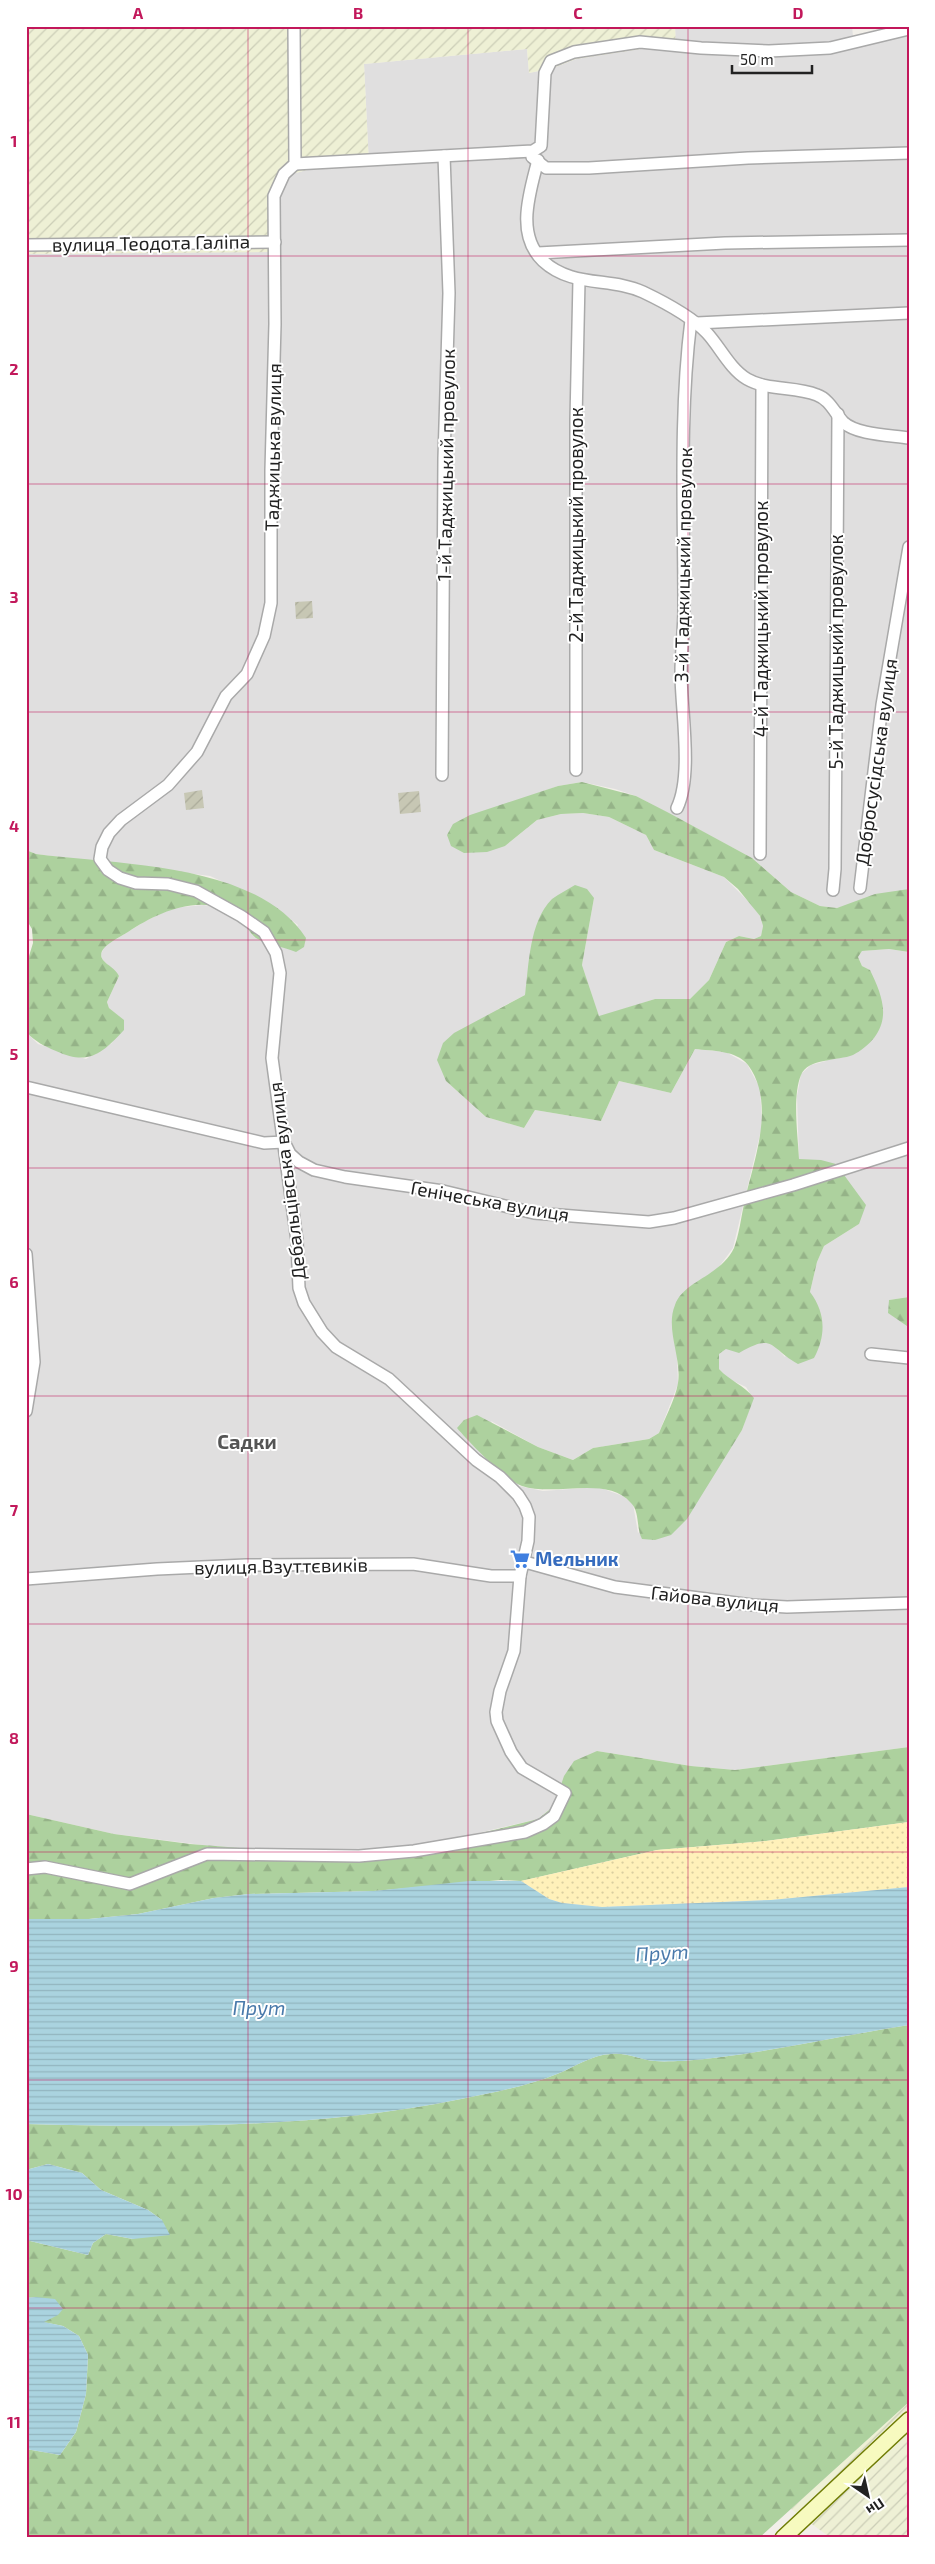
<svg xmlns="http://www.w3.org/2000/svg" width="935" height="2564" font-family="'Exo 2',sans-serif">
<defs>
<pattern id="construction-furrows" width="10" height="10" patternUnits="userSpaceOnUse" patternTransform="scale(1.25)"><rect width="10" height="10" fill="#c7c7b4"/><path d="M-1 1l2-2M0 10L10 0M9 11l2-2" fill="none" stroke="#abab9a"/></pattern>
<pattern id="farmland-furrows" width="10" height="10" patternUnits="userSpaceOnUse" patternTransform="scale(1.25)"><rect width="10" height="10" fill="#eef0d5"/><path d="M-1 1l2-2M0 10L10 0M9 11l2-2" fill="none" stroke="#ccceb7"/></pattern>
<pattern id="forest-firs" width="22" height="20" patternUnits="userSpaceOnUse" patternTransform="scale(1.25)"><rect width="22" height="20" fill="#add19e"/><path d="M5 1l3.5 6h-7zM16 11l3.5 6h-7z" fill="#95b388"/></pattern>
<pattern id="sand-dots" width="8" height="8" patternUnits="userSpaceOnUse" patternTransform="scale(1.25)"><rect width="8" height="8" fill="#fff1ba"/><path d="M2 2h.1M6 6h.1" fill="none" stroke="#dacea0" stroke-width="1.8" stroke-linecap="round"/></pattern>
<pattern id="water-rules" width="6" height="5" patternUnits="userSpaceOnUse" patternTransform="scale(1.25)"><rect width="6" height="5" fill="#aad3df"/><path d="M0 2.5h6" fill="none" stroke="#92b5bf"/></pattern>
</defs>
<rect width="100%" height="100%" fill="#f2efe9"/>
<path fill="#e0dfdf" d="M 675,26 L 852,26 L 854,47 L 909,35 L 909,889 L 837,908 L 820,906 L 791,892 L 752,858 L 636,796 L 615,789 L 582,782 L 558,786 L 499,807 L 505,846 L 537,820 L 561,814 L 583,813 L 609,817 L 646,835 L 654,850 L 724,877 L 750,903 L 760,916 L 763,926 L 761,936 L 754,939 L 739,936 L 726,942 L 709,980 L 690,999 L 655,999 L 599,1017 L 582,965 L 594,898 L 533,939 L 525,995 L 498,1009 L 446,1081 L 486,1117 L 524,1128 L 535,1110 L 601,1121 L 619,1081 L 671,1093 L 695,1049 L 726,1052 L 747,1064 L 760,1088 L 762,1126 L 733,1248 L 716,1271 L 699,1281 L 677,1355 L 678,1384 L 659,1433 L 649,1439 L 593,1448 L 573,1460 L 538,1447 L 491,1421 L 519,1486 L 543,1491 L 598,1487 L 623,1496 L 633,1504 L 638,1533 L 728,1451 L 742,1430 L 753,1398 L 746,1387 L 729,1379 L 719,1369 L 719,1354 L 726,1349 L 760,1341 L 773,1344 L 785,1357 L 810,1292 L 817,1262 L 824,1246 L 859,1224 L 821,1160 L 799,1160 L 797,1096 L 801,1074 L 811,1065 L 826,1061 L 870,970 L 862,966 L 858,957 L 862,951 L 889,949 L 909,952 L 909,1297 L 889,1300 L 909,1326 L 909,1747 L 735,1770 L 691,1766 L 597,1751 L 554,1806 L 538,1819 L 410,1849 L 315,1854 L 218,1847 L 114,1834 L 26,1814 L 26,1032 L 38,1044 L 86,1059 L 112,1043 L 123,1020 L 109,1008 L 107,1002 L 119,976 L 102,959 L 101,954 L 105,946 L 144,922 L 171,908 L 204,905 L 222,909 L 238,917 L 256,937 L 267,943 L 285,948 L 298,925 L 265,901 L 210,876 L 36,854 L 26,850 L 26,254 L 105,254 L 280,177 L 307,170 L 369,165 L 364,64 L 527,49 L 529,73 L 553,68 L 576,59 L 647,48 L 676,50 Z"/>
<g fill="url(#construction-furrows)">
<path d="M 312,601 L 313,618 L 296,619 L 295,602 Z"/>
<path d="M 202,790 L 204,808 L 186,810 L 184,793 Z"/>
<path d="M 419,791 L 421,812 L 400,814 L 398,793 Z"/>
</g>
<g fill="url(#farmland-furrows)">
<path d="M 26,26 L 675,26 L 676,50 L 647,48 L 576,59 L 553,68 L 529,73 L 527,49 L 364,64 L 369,165 L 307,170 L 280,177 L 279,252 L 26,254 Z"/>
<path d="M 909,2402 L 909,2538 L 831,2538 L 791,2509 Z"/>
</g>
<g fill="url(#forest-firs)">
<path d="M 582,782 L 636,796 L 669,813 L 752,858 L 791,892 L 820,906 L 837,908 L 875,894 L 909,889 L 909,952 L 889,949 L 862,951 L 858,957 L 862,966 L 870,970 C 881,993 891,1016 874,1038 C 869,1044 861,1051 853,1055 C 838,1061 808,1058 801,1075 C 792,1097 798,1136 799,1159 L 821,1160 L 836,1164 L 866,1205 L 859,1224 L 824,1246 L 817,1262 L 810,1292 C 826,1313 826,1336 814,1358 L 798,1364 C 769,1348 775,1332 739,1353 L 726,1349 L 719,1354 L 719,1369 C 730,1381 744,1385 754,1398 L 742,1430 L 687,1519 L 671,1535 L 655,1540 L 642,1539 C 636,1528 640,1512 631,1503 C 607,1475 556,1497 522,1486 C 507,1482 468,1441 457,1428 L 464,1420 L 477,1415 L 538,1447 L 573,1460 L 593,1448 L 649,1439 L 659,1433 C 665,1418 675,1400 678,1383 C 682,1358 665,1329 675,1305 C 683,1281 721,1276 734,1248 C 739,1235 741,1218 744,1204 C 753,1162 777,1104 748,1065 C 736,1050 712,1051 695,1049 L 671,1093 L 619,1081 L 601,1121 L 535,1110 L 524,1128 L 486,1117 L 446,1081 L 437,1060 L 443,1043 L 454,1033 L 525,995 C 529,965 529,922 552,899 C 559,894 568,889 575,885 L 587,889 L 594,898 L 582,965 L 599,1016 L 655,999 L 690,999 L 709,980 L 726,942 L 739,936 L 754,939 L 761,936 L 763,926 L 760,916 L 738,889 L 724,877 L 654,850 L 646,835 L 609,817 L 583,813 L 561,814 L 537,820 L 505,846 L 487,852 L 464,853 L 451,846 L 447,835 L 453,824 L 470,815 L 558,786 Z"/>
<path d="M 26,850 L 36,854 C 117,865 257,862 306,938 L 304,947 L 296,952 C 284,947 265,944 256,938 C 249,932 245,924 238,918 C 205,890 158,912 128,932 C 121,937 94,948 103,960 C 108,966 115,968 119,976 L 107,1002 L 109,1008 L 124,1020 L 124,1030 C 102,1054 88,1066 56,1051 C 44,1046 36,1042 26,1032 L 26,966 L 33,943 L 32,929 L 26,919 Z"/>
<path d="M 909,1297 L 909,1326 L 907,1326 L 888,1313 L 889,1300 Z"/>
<path d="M 909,1747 L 909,1822 L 766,1841 L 657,1850 L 521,1881 L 501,1880 L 374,1891 L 249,1894 L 214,1898 L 138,1914 L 89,1919 L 26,1919 L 26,1814 L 114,1834 L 190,1844 L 315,1854 L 369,1853 L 453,1840 L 538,1819 L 554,1806 L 564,1776 L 574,1761 L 597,1751 L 691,1766 L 735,1770 Z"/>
<path d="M 909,2025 L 909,2402 L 759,2538 L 26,2538 L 26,2449 L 60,2455 L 76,2432 L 86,2394 L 88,2355 L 79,2336 L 63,2326 L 43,2322 L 36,2297 L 26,2298 L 26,2240 L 88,2255 L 93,2243 L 106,2234 L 133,2239 L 162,2220 L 148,2210 L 101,2190 L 82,2173 L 48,2164 L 26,2170 L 26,2124 C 171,2128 318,2128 461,2099 C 492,2093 527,2086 557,2074 C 575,2067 591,2055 611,2054 C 627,2052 640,2060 655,2061 C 664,2062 674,2061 682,2061 C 758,2055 833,2037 909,2025 Z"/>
</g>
<path fill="url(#sand-dots)" d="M 909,1822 L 909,1887 L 771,1900 L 602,1907 L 562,1903 L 549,1899 L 521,1881 L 657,1850 L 766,1841 Z"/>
<g fill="url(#water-rules)">
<path d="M 469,1881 L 521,1881 L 549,1899 L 562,1903 L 602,1907 L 771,1900 L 909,1887 L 909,2025 C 833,2037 758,2055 682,2061 C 674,2061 664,2062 655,2061 C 640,2060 627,2052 611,2054 C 591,2055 575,2067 557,2074 C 527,2086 492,2093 461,2099 C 318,2128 171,2128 26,2124 L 26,1919 L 89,1919 L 138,1914 L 214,1898 L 249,1894 L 374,1891 Z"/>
<path d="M 48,2164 L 82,2173 L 101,2190 L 148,2210 L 162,2220 L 170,2235 L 133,2239 L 106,2234 L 93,2243 L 88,2255 L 26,2240 L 26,2170 Z"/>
<path d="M 36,2297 L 55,2299 L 63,2309 L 58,2315 L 44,2322 L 63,2326 L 79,2336 L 88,2355 L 86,2394 L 76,2432 L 60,2455 L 26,2449 L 26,2298 Z"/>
</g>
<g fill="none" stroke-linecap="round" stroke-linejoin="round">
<defs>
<g id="street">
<path d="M 532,157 L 546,168 L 589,168 L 748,158 L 909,153"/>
<path d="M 538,160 C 530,192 515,234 543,261 C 572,288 611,277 643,292 C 664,302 691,316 707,333 C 720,347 730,369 747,379 C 768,391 795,386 817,395 C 829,399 835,413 843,422 C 857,435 890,435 909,438"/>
<path d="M 295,164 L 533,151 L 541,146 L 545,73 L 551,61 L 574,52 L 640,42 L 701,48 L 769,51 L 830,48 L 909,29"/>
<path d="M 26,245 L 275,242"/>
<path d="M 538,253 L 725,243 L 909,240"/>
<path d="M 697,323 L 909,313"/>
<path d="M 576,770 L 576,420 L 579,280"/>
<path d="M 442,775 L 444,458 L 449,293 L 444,156"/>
<path d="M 677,808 C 693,775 681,710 681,673 C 681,651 684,630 684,608 C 684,512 679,415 691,320"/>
<path d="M 760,854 L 762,385"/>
<path d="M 860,888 L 882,705 L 909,547"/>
<path d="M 833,890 L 835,869 L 838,414"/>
<path d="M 26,1087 L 264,1143 L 284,1142 L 290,1154 L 299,1162 L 314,1170 L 345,1177 L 443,1191 L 534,1213 L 649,1222 L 674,1218 L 793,1185 L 909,1148"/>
<path d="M 26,1254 L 34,1362 L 26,1411"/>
<path d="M 871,1354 L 909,1358"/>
<path d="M 525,1562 L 615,1587 L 752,1605 L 787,1607 L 909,1603"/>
<path d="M 26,1579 L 157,1569 L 246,1565 L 413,1564 L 491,1576 L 520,1576 L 528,1541 L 529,1517 L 525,1506 L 518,1495 L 500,1477 L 476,1460 L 389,1379 L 336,1347 L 322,1332 L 304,1303 L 299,1288 L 297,1241 L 272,1058 L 280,973 L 276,953 L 264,932 L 241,916 L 196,891 L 168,884 L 136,883 L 120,878 L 108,870 L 100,859 L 102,847 L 109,833 L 121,820 L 168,785 L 197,752 L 226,696 L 247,674 L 264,636 L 271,603 L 271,470 L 275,324 L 274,196 L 284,174 L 295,164 L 294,26"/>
<path d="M 26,1869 L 45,1867 L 130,1884 L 207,1854 L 359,1856 L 414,1851 L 525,1832 L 543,1824 L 554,1816 L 565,1793 L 522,1768 L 511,1752 L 497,1721 L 496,1712 L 500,1691 L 514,1651 L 520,1576"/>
</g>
<path id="secondary" d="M 783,2538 L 909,2420"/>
</defs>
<use href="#street" stroke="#a9a9a9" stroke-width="14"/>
<use href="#secondary" stroke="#707d05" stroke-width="18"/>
<use href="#street" stroke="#fff" stroke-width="11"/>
<use href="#secondary" stroke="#f7fabf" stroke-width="15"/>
</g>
<path fill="none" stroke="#c2185b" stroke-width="1" stroke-opacity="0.55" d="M 248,26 L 248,2538M 468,26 L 468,2538M 688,26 L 688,2538M 26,256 L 909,256M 26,484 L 909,484M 26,712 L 909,712M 26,940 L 909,940M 26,1168 L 909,1168M 26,1396 L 909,1396M 26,1624 L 909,1624M 26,1852 L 909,1852M 26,2080 L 909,2080M 26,2308 L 909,2308"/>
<defs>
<symbol id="supermarket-bare" viewBox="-9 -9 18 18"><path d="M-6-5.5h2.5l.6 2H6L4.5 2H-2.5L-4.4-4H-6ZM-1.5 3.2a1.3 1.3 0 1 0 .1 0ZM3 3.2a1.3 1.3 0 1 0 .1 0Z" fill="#3f7fe0" stroke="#fff" stroke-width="2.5" paint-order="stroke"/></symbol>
</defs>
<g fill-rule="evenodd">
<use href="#supermarket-bare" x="506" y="1545" width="28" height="28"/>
</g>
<g text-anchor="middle" stroke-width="4" stroke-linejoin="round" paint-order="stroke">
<g font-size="19" fill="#222" stroke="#fff">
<text transform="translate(151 243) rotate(-1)" y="7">вулиця Теодота Галіпа</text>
<text transform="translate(273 447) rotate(-89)" y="7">Таджицька вулиця</text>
<text transform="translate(446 465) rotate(-89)" y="7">1-й Таджицький провулок</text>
<text transform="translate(576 525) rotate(-90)" y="7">2-й Таджицький провулок</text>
<text transform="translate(683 565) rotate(-89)" y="7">3-й Таджицький провулок</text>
<text transform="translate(761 619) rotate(-90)" y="7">4-й Таджицький провулок</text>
<text transform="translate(836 652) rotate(-90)" y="7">5-й Таджицький провулок</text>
<text transform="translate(876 762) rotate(-82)" y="7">Добросусідська вулиця</text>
<text transform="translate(287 1181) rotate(-97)" y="7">Дебальцівська вулиця</text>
<text transform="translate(490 1201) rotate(10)" y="7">Генічеська вулиця</text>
<text transform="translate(281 1566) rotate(-1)" y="7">вулиця Взуттєвиків</text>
<text transform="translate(715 1599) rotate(6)" y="7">Гайова вулиця</text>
</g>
<g font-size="19" font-weight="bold" fill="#366cbe" stroke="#fff" text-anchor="start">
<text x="535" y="1566">Мельник</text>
</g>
<g font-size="20" font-weight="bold" fill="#555" stroke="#fff">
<text x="247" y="1449">Садки</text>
</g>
<g font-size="20" font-style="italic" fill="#4a7aab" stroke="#fff">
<text transform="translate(662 1953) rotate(-3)" y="7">Прут</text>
<text x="259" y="2015">Прут</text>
</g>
</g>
<rect width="935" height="2564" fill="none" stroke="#ffffff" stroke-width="55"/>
<g transform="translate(868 2496) rotate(146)" stroke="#ffffff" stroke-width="4" paint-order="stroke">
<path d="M0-4L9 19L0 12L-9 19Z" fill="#222222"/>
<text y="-8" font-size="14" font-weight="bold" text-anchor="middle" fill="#222222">Пн</text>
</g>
<path d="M732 65v8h80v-8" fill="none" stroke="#222222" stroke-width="2.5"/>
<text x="740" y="65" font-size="15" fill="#222222" stroke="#ffffff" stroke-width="4" paint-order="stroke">50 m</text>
<rect x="28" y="28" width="880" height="2508" fill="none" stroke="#c2185b" stroke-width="2"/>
<g font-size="16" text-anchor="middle" font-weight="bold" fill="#c2185b">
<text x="138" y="19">A</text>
<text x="358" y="19">B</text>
<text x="578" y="19">C</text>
<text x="798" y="19">D</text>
<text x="14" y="147">1</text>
<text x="14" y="375">2</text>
<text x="14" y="603">3</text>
<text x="14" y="832">4</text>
<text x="14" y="1060">5</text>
<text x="14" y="1288">6</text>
<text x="14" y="1516">7</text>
<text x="14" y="1744">8</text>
<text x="14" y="1972">9</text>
<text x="14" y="2200">10</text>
<text x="14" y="2428">11</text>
</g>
</svg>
